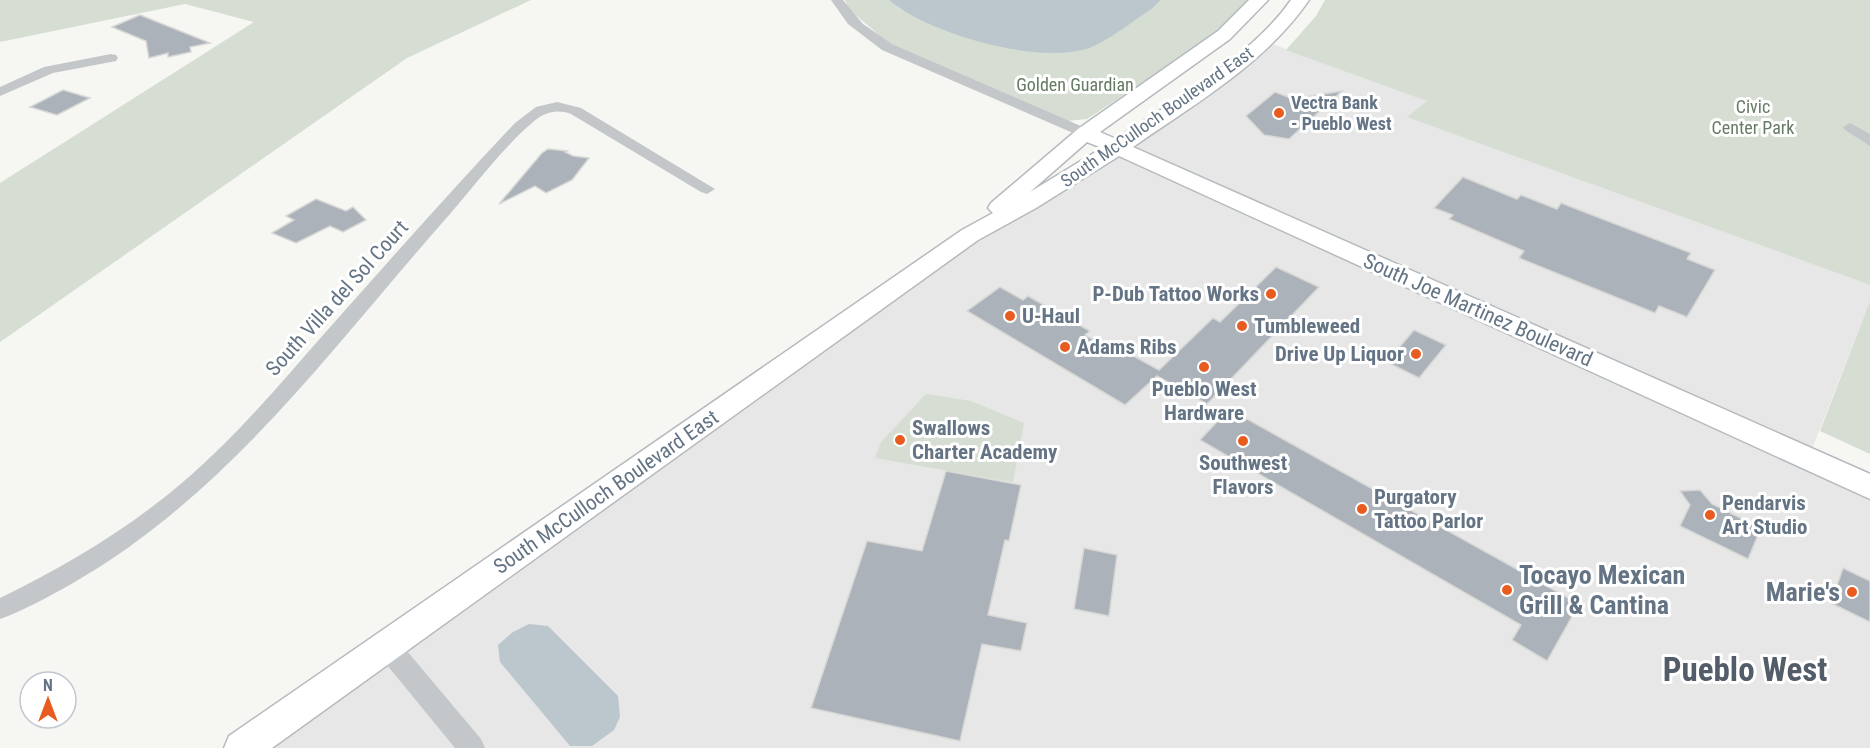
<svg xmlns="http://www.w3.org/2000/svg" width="1870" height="748" font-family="'Roboto Condensed',sans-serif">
<rect width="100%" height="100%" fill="#f6f6f2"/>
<path fill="#e6e7e6" d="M 1264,41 L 1428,101 L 1408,117 L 1870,285 L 1870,301 L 1808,459 L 1870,487 L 1870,748 L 242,748 L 963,240 L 1050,192 Z"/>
<g fill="#d6ddd3">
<path d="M 0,0 L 531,0 L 407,58 L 0,342 L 0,183 L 254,22 L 185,4 L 0,42 Z"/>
<path d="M 845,0 L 889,0 L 902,10 L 1153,8 L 1161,0 L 1252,0 L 1216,35 L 1087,119 L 1067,121 L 887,42 L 849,9 Z"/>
<path d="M 1325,0 L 1870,0 L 1870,285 L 1407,117 L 1427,101 L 1286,50 L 1316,16 Z"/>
<path d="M 1870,301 L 1870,454 L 1820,431 Z"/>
<path d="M 926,394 L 971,401 L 1024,423 L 1013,482 L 875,458 L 881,442 Z"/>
</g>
<g fill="#bcc7cd">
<path d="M 889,0 L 1161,0 L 1153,8 C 1134,20 1115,36 1094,46 C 1046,68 928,34 889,0 Z"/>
<path d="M 529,624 L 548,626 L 618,696 L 620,717 L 614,730 L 592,746 L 570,746 L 500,662 L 498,645 L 513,632 Z"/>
</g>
<g fill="#abb2b9" stroke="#d7d7d5" stroke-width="1.5">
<path d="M 140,15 L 210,43 L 190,47 L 191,52 L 168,57 L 168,53 L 149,58 L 146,41 L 112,27 Z"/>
<path d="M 63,90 L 90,98 L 57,115 L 30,107 Z"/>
<path d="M 1342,91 L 1289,139 L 1264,135 L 1246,116 L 1275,92 L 1293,99 Z"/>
<path d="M 548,149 L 567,151 L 565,152 L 573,156 L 589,158 L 572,180 L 546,193 L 535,186 L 499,204 L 542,153 Z"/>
<path d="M 1463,177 L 1517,199 L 1521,195 L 1557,209 L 1561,203 L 1691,253 L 1687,259 L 1715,270 L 1687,317 L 1659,306 L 1655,313 L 1519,258 L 1524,251 L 1449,219 L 1453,215 L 1434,208 Z"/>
<path d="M 316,199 L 346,211 L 353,207 L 366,220 L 343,232 L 330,226 L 296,243 L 272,233 L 294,220 L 286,216 Z"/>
<path d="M 1276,267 L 1319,287 L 1207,404 L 1157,376 L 1125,405 L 967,311 L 1000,287 L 1023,300 L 1028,296 L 1067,318 L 1090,331 L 1085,335 L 1123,357 L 1128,353 L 1159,370 L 1213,318 L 1220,322 Z"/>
<path d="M 1414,330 L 1446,345 L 1419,378 L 1387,362 Z"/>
<path d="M 1229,409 L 1579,604 L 1547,661 L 1512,640 L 1521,625 L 1200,440 Z"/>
<path d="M 946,471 L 1021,485 L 1009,541 L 1005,540 L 988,615 L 1027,623 L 1021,651 L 982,644 L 960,741 L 811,708 L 867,541 L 922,551 Z"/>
<path d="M 1700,490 L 1712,504 L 1761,528 L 1748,559 L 1680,526 L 1690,505 L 1680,491 Z"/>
<path d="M 1084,548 L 1117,555 L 1109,616 L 1074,609 Z"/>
<path d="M 1843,568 L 1870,581 L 1870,622 L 1831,603 Z"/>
</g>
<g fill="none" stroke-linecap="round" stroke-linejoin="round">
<defs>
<path id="secondary" d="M 1249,0 L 1268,0 L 1230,39 L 1100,132 L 1116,139 C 1172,102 1253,55 1291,0 L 1309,0 C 1266,63 1195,104 1133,147 L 1870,474 L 1870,499 L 1119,156 L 1036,208 L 978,240 L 272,748 L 224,748 L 229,736 L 962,230 L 993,213 L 988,208 L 991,203 L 1078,129 L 1218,31 ZM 1087,142 L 1102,148 L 1030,192 Z"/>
</defs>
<use href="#secondary" stroke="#b5babf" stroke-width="3"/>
<g fill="#c3c7ca" fill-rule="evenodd">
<path d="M 831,0 L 843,0 L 863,24 L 892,44 L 1090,130 L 1092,133 L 1090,136 L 1080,136 L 882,50 L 848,24 Z"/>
<path d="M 111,54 L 116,55 L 118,58 L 116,61 L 53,73 L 0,96 L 0,87 L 44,67 Z"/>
<path d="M 557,102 L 581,108 L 715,189 L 707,194 L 701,192 L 571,114 C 556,109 545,112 533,122 C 502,148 470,192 442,223 C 328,353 226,495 73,583 C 50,596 25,610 0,619 L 0,598 C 68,565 133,526 190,476 C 239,433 281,383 324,334 C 387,263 450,192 515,123 L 536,107 Z"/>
<path d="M 1850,123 L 1870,134 L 1870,146 L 1845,130 L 1843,127 Z"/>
<path d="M 387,635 L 396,638 L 481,739 L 485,748 L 455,748 L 378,654 L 375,646 L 378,638 Z"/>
</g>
<use href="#secondary" fill="#fff" fill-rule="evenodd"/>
</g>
<g fill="#e85c20" stroke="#fff" stroke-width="2">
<circle cx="1279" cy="113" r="6"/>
<circle cx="1271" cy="294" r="6"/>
<circle cx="1010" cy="316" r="6"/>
<circle cx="1242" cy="326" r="6"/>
<circle cx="1065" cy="347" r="6"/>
<circle cx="1416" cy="354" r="6"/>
<circle cx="1204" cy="367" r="6"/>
<circle cx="900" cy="440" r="6"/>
<circle cx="1243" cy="441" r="6"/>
<circle cx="1362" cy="509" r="6"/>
<circle cx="1710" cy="515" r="6"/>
<circle cx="1507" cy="590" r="6"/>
<circle cx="1852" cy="592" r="6"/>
</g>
<g text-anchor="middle" stroke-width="6" stroke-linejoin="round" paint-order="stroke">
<g font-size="18" fill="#667b63" stroke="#fff">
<text x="1075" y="91">Golden Guardian</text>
<text x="1753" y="113">Civic<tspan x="1753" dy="21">Center Park</tspan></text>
</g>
<g font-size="18" font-weight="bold" fill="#647484" stroke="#fff" text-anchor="start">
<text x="1291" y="109">Vectra Bank<tspan x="1291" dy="21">- Pueblo West</tspan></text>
</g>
<g font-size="18" fill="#647484" stroke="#fff">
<text transform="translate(1157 117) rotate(-35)" y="6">South McCulloch Boulevard East</text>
</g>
<g font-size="21" font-weight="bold" fill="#647484" stroke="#fff" text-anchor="start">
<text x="1259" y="301" text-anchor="end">P-Dub Tattoo Works</text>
<text x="1022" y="323">U-Haul</text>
<text x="1254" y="333">Tumbleweed</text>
<text x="1077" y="354">Adams Ribs</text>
<text x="1404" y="361" text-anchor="end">Drive Up Liquor</text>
<text x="1204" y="396" text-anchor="middle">Pueblo West<tspan x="1204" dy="24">Hardware</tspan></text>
<text x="912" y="435">Swallows<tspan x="912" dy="24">Charter Academy</tspan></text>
<text x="1243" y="470" text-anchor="middle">Southwest<tspan x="1243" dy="24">Flavors</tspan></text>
<text x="1374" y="504">Purgatory<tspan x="1374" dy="24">Tattoo Parlor</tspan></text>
<text x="1722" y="510">Pendarvis<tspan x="1722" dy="24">Art Studio</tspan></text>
</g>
<g font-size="21" fill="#647484" stroke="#fff">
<text transform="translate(337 298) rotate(-48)" y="7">South Villa del Sol Court</text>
<text transform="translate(1478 310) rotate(24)" y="7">South Joe Martinez Boulevard</text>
<text transform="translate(606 492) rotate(-35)" y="7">South McCulloch Boulevard East</text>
</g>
<g font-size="26" font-weight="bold" fill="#647484" stroke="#fff" text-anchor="start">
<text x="1519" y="584">Tocayo Mexican<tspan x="1519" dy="30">Grill &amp; Cantina</tspan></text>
<text x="1840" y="601" text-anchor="end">Marie's</text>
</g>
<g font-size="33" font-weight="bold" fill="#525d69" stroke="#fff">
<text x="1745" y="681">Pueblo West</text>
</g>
</g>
<g transform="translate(48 700)"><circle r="28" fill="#ffffff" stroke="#c1c7ce" stroke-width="1.5"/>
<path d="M0-4.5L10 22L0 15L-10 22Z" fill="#e85c20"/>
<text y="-9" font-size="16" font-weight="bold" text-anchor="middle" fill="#647484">N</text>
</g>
</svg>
